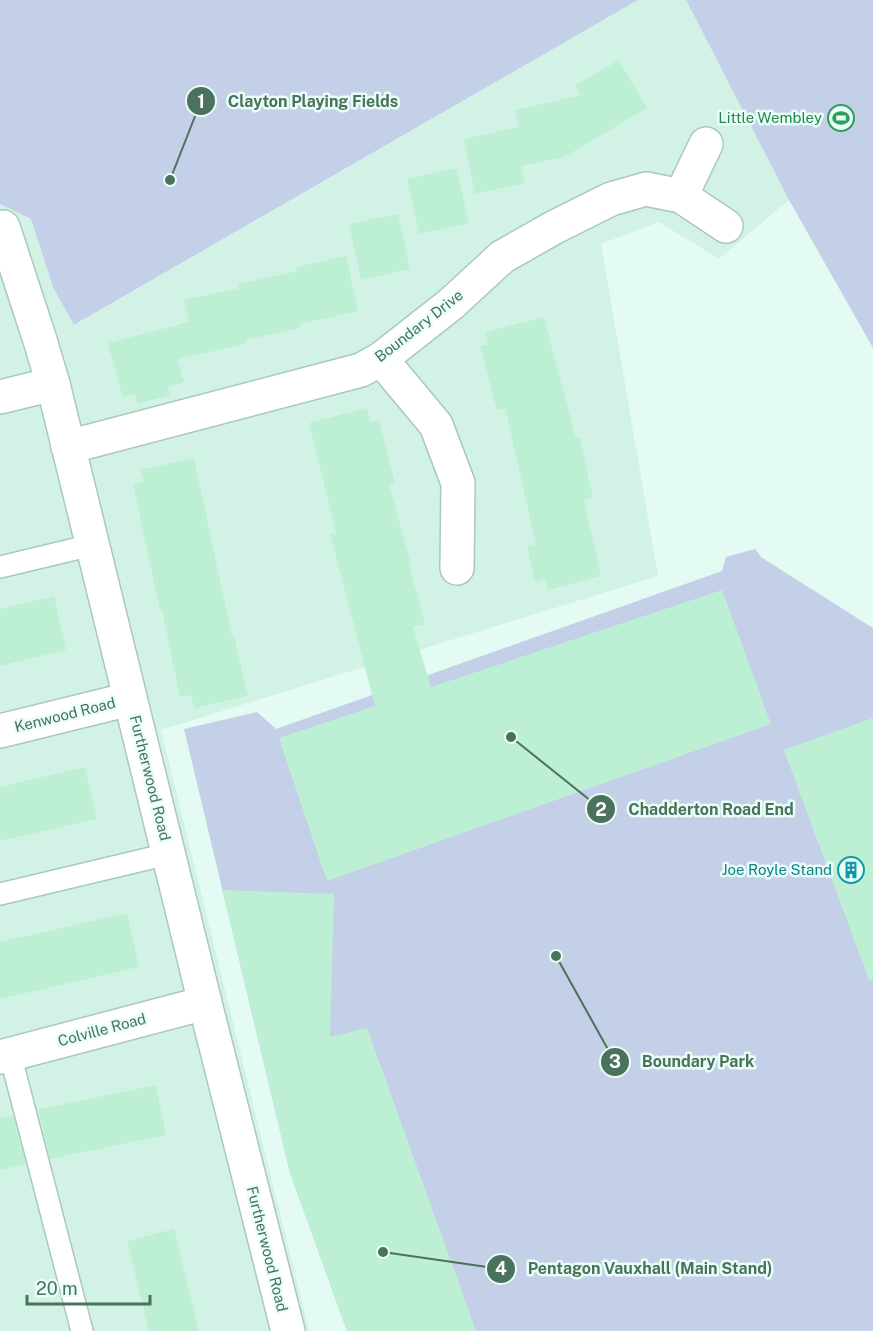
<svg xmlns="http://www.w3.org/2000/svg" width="873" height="1331" font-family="'Public Sans',sans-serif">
<rect width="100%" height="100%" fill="#e4fbf4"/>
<path fill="#d3f2e6" d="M 638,0 L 686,0 L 789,200 L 719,259 L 659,222 L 601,244 L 658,576 L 161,730 L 309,1331 L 0,1331 L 0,204 L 31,219 L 53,287 L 75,325 Z"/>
<g fill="#c4d0e8">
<path d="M 0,0 L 638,0 L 74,325 L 53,287 L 31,219 L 0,204 Z"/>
<path d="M 686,0 L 873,0 L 873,348 L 789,200 Z"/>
<path d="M 755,549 L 761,557 L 873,628 L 873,1331 L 347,1331 L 290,1173 L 184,729 L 257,712 L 276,729 L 722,571 L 726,557 Z"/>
</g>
<g fill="#bdefd4">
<path d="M 619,60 L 647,108 L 564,157 L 521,166 L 525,183 L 475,194 L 464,139 L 519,127 L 515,110 L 581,95 L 575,85 Z"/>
<path d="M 456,168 L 469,223 L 419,234 L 407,179 Z"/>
<path d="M 398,214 L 410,269 L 361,280 L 349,224 Z"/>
<path d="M 346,256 L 358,311 L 299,324 L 300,328 L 245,340 L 246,344 L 177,359 L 184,382 L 168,387 L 170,395 L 138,404 L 135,394 L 123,398 L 108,343 L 189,322 L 184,300 L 239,288 L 238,284 L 297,271 L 296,267 Z"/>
<path d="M 544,317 L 576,439 L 580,438 L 593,498 L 584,500 L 601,576 L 548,590 L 546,579 L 535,582 L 527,546 L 536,544 L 509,425 L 505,408 L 497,410 L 480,346 L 488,344 L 486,332 Z"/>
<path d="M 367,408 L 371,422 L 379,420 L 395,483 L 389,484 L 411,564 L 409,564 L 425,624 L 413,627 L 431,687 L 722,590 L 771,724 L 327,881 L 279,738 L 375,706 L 330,534 L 336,533 L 309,423 Z"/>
<path d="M 194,458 L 232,636 L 234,636 L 248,696 L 194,708 L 191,695 L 180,697 L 162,610 L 160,610 L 133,484 L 144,481 L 141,470 Z"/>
<path d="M 54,596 L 66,650 L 0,666 L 0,609 Z"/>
<path d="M 873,718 L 873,979 L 869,980 L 784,750 Z"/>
<path d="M 85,767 L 97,819 L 0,841 L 0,787 Z"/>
<path d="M 222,890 L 334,894 L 330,1037 L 367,1028 L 476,1331 L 347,1331 L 290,1173 L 244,978 Z"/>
<path d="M 127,913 L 139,967 L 0,999 L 0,942 Z"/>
<path d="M 156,1085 L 166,1135 L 50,1159 L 38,1110 L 40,1109 Z"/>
<path d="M 13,1116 L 26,1164 L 0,1170 L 0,1118 Z"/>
<path d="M 174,1229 L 199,1331 L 149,1331 L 127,1241 Z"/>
</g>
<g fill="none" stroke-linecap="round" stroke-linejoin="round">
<defs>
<g id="service">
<path d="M 0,567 L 92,545"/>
<path d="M 0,894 L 168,854"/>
<path d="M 10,1054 L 82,1331"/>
</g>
<g id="minor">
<path d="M 681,196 L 706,144"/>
<path d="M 3,227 L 40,340 L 53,384 L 205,1003 L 288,1331"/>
<path d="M 381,359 L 436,425 L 458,483 L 457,568"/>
<path d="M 0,397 L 53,384"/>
<path d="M 68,447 L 361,370 L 381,359 L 451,304 L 502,257 L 553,228 L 611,199 L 646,189 L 681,196 L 726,226"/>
<path d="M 0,731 L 130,699"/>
<path d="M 0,1057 L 205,1003"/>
</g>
</defs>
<use href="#service" stroke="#a9c9ba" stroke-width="24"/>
<use href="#minor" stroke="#a9c9ba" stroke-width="36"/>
<use href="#service" stroke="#fff" stroke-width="21"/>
<use href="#minor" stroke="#fff" stroke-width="33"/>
</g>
<defs>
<symbol id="stadium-ring" viewBox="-11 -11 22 22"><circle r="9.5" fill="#eafef8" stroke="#2e9e5b" stroke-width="1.5"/><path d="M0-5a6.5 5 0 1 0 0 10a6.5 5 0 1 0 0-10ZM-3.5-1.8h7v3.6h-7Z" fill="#2e9e5b"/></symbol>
<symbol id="building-ring" viewBox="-11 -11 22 22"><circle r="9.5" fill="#eafef8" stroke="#0f9aa8" stroke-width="1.5"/><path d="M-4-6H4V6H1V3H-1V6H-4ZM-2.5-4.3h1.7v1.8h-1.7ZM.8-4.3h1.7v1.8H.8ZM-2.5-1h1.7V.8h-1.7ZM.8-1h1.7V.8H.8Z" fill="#0f9aa8"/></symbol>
</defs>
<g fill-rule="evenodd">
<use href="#stadium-ring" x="826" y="103" width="30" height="30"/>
<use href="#building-ring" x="836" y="855" width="30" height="30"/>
</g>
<g text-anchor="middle" stroke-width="5" stroke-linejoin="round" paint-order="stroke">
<g font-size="15" fill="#27864d" stroke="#eafef8" text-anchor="end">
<text x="822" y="123">Little Wembley</text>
</g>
<g font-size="15" fill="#4b725c" stroke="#eafef8">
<text transform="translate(419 326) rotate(-38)" y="5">Boundary Drive</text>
<text transform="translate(65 715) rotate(-14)" y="5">Kenwood Road</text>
<text transform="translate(150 778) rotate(76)" y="5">Furtherwood Road</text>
<text transform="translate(102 1030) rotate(-15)" y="5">Colville Road</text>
<text transform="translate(267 1249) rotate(76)" y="5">Furtherwood Road</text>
</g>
<g font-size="15" fill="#0d838f" stroke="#eafef8" text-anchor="end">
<text x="832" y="875">Joe Royle Stand</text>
</g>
</g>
<path fill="none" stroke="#4b725c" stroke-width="2" d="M170 180L201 101M511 737L601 809M556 956L615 1062M383 1252L501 1269"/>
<g fill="#4b725c" stroke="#eafef8" stroke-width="2">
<circle cx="170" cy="180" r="6"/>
<circle cx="511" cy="737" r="6"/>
<circle cx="556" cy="956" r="6"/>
<circle cx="383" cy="1252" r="6"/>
<circle cx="201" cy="101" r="15"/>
<circle cx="601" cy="809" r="15"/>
<circle cx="615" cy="1062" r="15"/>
<circle cx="501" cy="1269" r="15"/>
</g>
<g font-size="18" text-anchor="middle" font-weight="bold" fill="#fff">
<text x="201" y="108">1</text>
<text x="601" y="816">2</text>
<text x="615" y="1068">3</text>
<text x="501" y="1275">4</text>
</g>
<g font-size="16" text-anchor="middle" font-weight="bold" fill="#4b725c" stroke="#eafef8" stroke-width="5" stroke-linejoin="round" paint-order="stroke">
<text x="313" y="107">Clayton Playing Fields</text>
<text x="711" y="815">Chadderton Road End</text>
<text x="698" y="1067">Boundary Park</text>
<text x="650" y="1274">Pentagon Vauxhall (Main Stand)</text>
</g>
<path d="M27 1295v9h123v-9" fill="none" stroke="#4b725c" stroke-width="3"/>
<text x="36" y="1295" font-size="18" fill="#4b725c" stroke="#eafef8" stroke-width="4.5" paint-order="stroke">20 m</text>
</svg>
